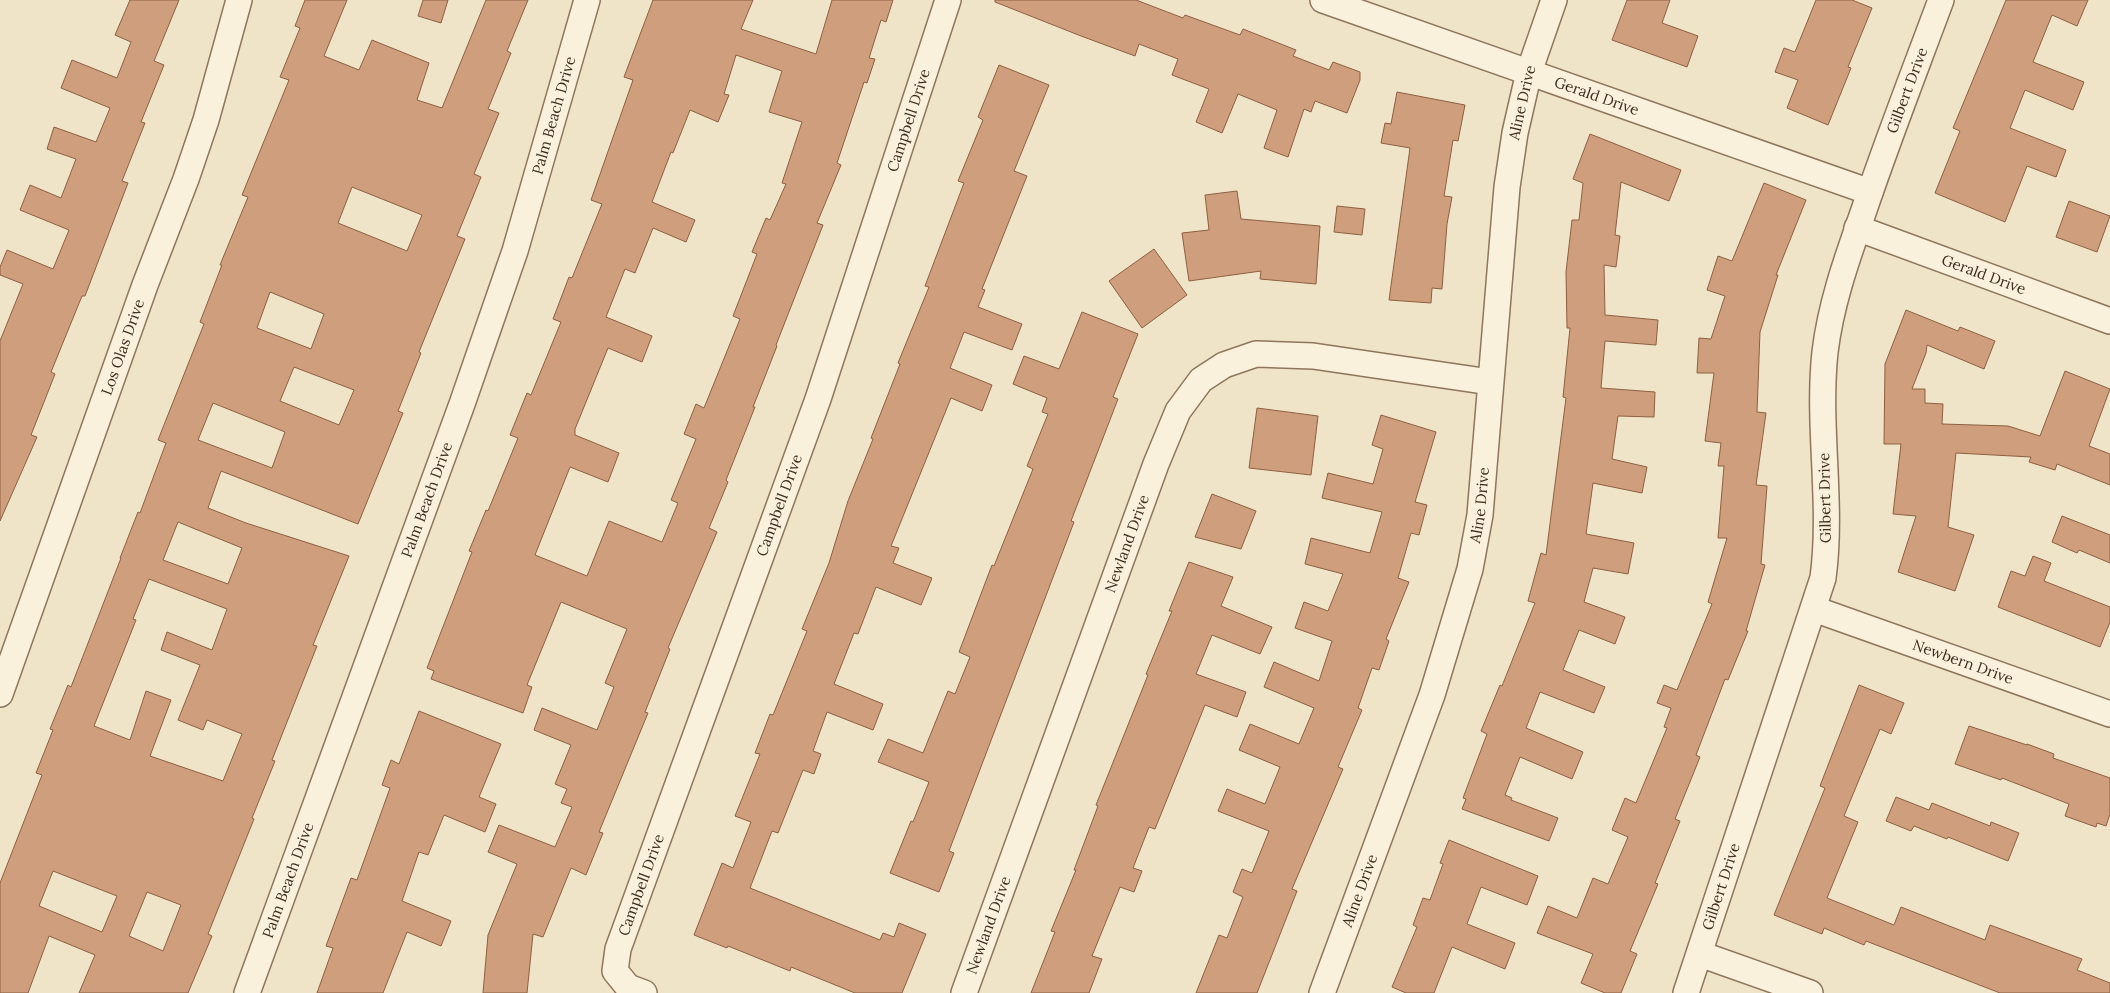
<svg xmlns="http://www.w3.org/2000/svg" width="2110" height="993" font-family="Lora,serif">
<rect width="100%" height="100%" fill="#f0e4c8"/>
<g fill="#cf9f7d" stroke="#8d5f41" fill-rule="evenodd">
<path d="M 130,0 L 179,0 L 154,61 L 164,65 L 141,122 L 145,123 L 122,181 L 128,183 L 85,296 L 82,296 L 51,372 L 55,374 L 31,435 L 37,437 L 0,521 L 0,341 L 23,284 L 0,275 L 0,267 L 7,250 L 53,269 L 69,230 L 20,210 L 30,185 L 61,198 L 76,159 L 47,149 L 54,127 L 96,142 L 110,108 L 61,88 L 72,60 L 117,78 L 131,42 L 115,35 Z"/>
<path d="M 305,0 L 347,0 L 324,56 L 359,70 L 372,40 L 429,63 L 417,100 L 442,108 L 486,0 L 528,0 L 507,51 L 511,53 L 488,109 L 499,113 L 474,174 L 481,177 L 457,236 L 465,239 L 419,352 L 421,353 L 398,411 L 403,413 L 358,524 L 221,471 L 208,508 L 246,523 L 349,556 L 313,645 L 317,646 L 272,760 L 275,761 L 252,818 L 254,819 L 208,934 L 212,936 L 188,993 L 79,993 L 95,955 L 49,936 L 28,993 L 0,993 L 0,883 L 42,775 L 36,773 L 53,730 L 50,729 L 68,685 L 71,687 L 121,558 L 120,558 L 138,512 L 140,513 L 166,443 L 158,440 L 204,324 L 200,322 L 222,265 L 220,265 L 248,197 L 242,195 L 289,80 L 280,77 L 300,28 L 295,26 ZM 352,187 L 422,215 L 407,251 L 338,223 ZM 270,292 L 324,314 L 311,349 L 257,328 ZM 294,367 L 354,390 L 339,425 L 280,401 ZM 213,403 L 285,432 L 272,468 L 198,440 ZM 178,522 L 242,548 L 228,584 L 163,560 ZM 149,579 L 227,609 L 212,650 L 167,632 L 161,650 L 200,665 L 178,720 L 203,730 L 207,720 L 242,734 L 223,781 L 150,756 L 171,700 L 146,691 L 130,740 L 94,726 L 136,620 L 133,619 ZM 53,871 L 117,896 L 102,932 L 39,906 ZM 147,892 L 181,905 L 163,951 L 129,936 Z"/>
<path d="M 423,0 L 448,0 L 441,23 L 418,16 Z"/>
<path d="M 653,0 L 753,0 L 741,29 L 816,54 L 832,0 L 893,0 L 886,22 L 881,20 L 869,58 L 875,59 L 867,83 L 864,82 L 837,163 L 841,165 L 817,223 L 823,225 L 776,345 L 777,346 L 753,407 L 755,407 L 726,480 L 728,482 L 709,528 L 717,532 L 668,648 L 670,649 L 645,712 L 648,713 L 599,832 L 603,833 L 586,875 L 571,868 L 543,937 L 533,934 L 527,993 L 483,993 L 488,935 L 517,864 L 488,852 L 499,825 L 555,847 L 572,807 L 561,803 L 567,789 L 555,784 L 571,745 L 534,730 L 542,708 L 597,730 L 614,687 L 605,683 L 627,629 L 561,602 L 527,685 L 532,687 L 523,713 L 431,679 L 434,671 L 427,668 L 472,552 L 469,551 L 486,510 L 488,511 L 518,438 L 510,435 L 527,393 L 531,395 L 561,322 L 553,319 L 569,277 L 572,278 L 602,204 L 591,200 L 633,80 L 624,77 ZM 736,55 L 782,71 L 769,112 L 802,122 L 782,183 L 786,184 L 770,220 L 766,218 L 752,252 L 757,254 L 733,316 L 740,319 L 704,408 L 696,404 L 684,434 L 696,439 L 671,500 L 678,503 L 662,542 L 609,521 L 587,576 L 535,555 L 570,467 L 608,482 L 619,453 L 575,435 L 575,429 L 608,348 L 642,362 L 652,336 L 606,317 L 625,269 L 635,273 L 653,228 L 686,242 L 695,220 L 652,202 L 671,152 L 673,153 L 690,110 L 718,122 L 729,95 L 724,94 Z"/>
<path d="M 995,0 L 1136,0 L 1183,18 L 1185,15 L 1240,35 L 1243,29 L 1296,50 L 1293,56 L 1329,70 L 1333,62 L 1360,72 L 1360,80 L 1347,113 L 1315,101 L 1311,112 L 1304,109 L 1288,157 L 1264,148 L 1277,110 L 1238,94 L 1222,133 L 1196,122 L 1209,89 L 1172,75 L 1178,59 L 1139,44 L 1135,56 L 1081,36 L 995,2 Z"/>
<path d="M 1627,0 L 1670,0 L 1662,23 L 1698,36 L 1687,67 L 1612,40 Z"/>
<path d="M 1816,0 L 1852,0 L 1872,8 L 1848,67 L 1851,68 L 1828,125 L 1787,108 L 1798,80 L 1775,72 L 1784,48 L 1795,52 Z"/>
<path d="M 2006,0 L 2088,0 L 2077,26 L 2052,15 L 2033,62 L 2084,82 L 2073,110 L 2025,90 L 2010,128 L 2066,150 L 2056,177 L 2027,166 L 2005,222 L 1935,193 L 1960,131 L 1953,128 Z"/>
<path d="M 999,65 L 1049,85 L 1014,171 L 1027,176 L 982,289 L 985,290 L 978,307 L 1022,324 L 1012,350 L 964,332 L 950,368 L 992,385 L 982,411 L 951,398 L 891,546 L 899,548 L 893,563 L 932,578 L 921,605 L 876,587 L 858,634 L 854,633 L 834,684 L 883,704 L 873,730 L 827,712 L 813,751 L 821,754 L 814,774 L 803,770 L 778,833 L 772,831 L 750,888 L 880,940 L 883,933 L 894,937 L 899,923 L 926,934 L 902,993 L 855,993 L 791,967 L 790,971 L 728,946 L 727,948 L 694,935 L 722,863 L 733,868 L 751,822 L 735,816 L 760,754 L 755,753 L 770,714 L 773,715 L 807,631 L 802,629 L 829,563 L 848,501 L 873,439 L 871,438 L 900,364 L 898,363 L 929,287 L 925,286 L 964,183 L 958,181 L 983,120 L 978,117 Z"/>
<path d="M 1397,92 L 1465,105 L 1458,141 L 1453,140 L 1444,196 L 1452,197 L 1447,224 L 1442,289 L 1432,288 L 1431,303 L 1389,300 L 1410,148 L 1381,143 L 1385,123 L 1391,124 Z"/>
<path d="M 1590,134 L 1681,170 L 1669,201 L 1621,182 L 1615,235 L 1620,236 L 1616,267 L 1604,265 L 1605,315 L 1658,320 L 1656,345 L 1605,341 L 1601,388 L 1655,392 L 1654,417 L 1618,416 L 1612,459 L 1647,467 L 1642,493 L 1593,483 L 1586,534 L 1634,543 L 1628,574 L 1593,568 L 1584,602 L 1625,617 L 1615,644 L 1579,630 L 1563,670 L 1605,687 L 1594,713 L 1540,692 L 1526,728 L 1583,752 L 1572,779 L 1520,757 L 1505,795 L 1512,798 L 1511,800 L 1558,818 L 1549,841 L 1462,809 L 1466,799 L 1463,798 L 1487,734 L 1481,731 L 1500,685 L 1502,686 L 1535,603 L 1528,601 L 1541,553 L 1546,555 L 1566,398 L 1563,397 L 1570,328 L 1567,328 L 1566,272 L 1572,220 L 1579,220 L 1583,183 L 1573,179 Z"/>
<path d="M 1764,183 L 1806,200 L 1776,275 L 1778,275 L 1760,332 L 1757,412 L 1766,413 L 1756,485 L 1767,486 L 1761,564 L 1765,565 L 1746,631 L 1748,631 L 1728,680 L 1725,679 L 1696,755 L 1700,757 L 1675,819 L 1680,821 L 1655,883 L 1658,884 L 1630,951 L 1637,954 L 1621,993 L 1605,993 L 1581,983 L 1593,954 L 1537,933 L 1548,906 L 1577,918 L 1593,878 L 1608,884 L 1628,837 L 1612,830 L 1625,798 L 1636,803 L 1667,728 L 1664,727 L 1671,708 L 1657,703 L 1664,685 L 1677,690 L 1712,604 L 1708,602 L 1727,538 L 1718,538 L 1724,466 L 1718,466 L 1721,443 L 1705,441 L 1714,373 L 1697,373 L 1699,338 L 1711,339 L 1725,296 L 1707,290 L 1718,256 L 1732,261 Z"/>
<path d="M 1237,191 L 1241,219 L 1320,226 L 1316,284 L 1260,279 L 1261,271 L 1189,281 L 1182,233 L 1209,230 L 1205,195 Z"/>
<path d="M 2069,201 L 2110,216 L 2097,252 L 2056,237 Z"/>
<path d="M 1337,206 L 1365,209 L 1362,235 L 1334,232 Z"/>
<path d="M 1154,249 L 1187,295 L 1142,328 L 1109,281 Z"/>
<path d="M 1906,310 L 1958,331 L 1960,327 L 1995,341 L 1984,369 L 1927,345 L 1926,353 L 1912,389 L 1925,389 L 1925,403 L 1943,404 L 1942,424 L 2008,426 L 2040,436 L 2065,371 L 2110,389 L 2089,446 L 2110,454 L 2110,485 L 2057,464 L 2055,470 L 2029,462 L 2031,457 L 1956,453 L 1948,527 L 1974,535 L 1955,591 L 1898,572 L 1916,516 L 1893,514 L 1901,444 L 1884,444 L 1885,364 Z"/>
<path d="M 1082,312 L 1138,334 L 1113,397 L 1118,399 L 1071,521 L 1074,522 L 949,851 L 954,853 L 939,892 L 890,873 L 911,821 L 913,822 L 929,782 L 878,762 L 888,739 L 923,753 L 948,691 L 955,694 L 970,657 L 959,652 L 992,565 L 994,566 L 1033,469 L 1027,466 L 1048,414 L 1042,412 L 1047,398 L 1013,384 L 1024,356 L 1059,369 Z"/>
<path d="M 1257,408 L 1318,416 L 1311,475 L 1249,468 Z"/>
<path d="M 1381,415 L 1436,432 L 1415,502 L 1427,505 L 1419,535 L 1411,533 L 1398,578 L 1409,582 L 1386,639 L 1389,641 L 1379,670 L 1372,668 L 1358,708 L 1362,710 L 1338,767 L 1343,769 L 1292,889 L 1297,891 L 1257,993 L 1196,993 L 1219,935 L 1227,938 L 1243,897 L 1233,892 L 1242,869 L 1252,873 L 1269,831 L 1218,811 L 1227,789 L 1265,804 L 1280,767 L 1239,750 L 1250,724 L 1299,744 L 1314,708 L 1264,687 L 1274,662 L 1319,681 L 1332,641 L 1295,628 L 1304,602 L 1328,611 L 1343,574 L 1305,564 L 1311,538 L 1370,553 L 1382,512 L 1322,498 L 1328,473 L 1373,484 L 1383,449 L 1372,445 Z"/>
<path d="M 1212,494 L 1256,511 L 1241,549 L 1195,537 Z"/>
<path d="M 2062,516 L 2110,535 L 2110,563 L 2079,550 L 2077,553 L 2052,542 Z"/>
<path d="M 2033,556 L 2051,563 L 2044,581 L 2110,607 L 2110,622 L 2100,647 L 1998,607 L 2011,571 L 2025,576 Z"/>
<path d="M 1189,562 L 1233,577 L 1221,606 L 1272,627 L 1260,654 L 1212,635 L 1196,674 L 1246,692 L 1237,717 L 1205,705 L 1155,829 L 1149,827 L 1133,868 L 1142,871 L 1134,892 L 1120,887 L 1092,956 L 1102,959 L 1089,993 L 1031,993 L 1055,932 L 1051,931 L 1076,870 L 1074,870 L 1098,806 L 1096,805 L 1148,675 L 1146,674 L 1172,611 L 1169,611 Z"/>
<path d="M 1859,685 L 1904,703 L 1891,734 L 1880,729 L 1844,816 L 1858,822 L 1827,898 L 1894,925 L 1901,907 L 1985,940 L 1990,925 L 2082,959 L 2077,970 L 2110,983 L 2110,993 L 2000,993 L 1866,941 L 1864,945 L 1824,928 L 1822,934 L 1774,915 L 1825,788 L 1820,786 Z"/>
<path d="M 419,711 L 501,744 L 479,797 L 496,804 L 485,832 L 444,815 L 428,855 L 419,852 L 402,901 L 451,921 L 441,946 L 407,932 L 383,993 L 317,993 L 333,948 L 326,946 L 351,878 L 357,880 L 390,788 L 382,785 L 391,760 L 399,764 Z"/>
<path d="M 1969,726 L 2027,745 L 2027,744 L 2054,754 L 2053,758 L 2110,778 L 2110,814 L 2106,826 L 2097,823 L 2096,827 L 2065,816 L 2069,804 L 2002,778 L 2001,780 L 1955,764 Z"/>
<path d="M 1896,797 L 1929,810 L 1932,803 L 1990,826 L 1991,822 L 2019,833 L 2008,861 L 1948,837 L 1947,839 L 1914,826 L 1911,831 L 1886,821 Z"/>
<path d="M 1449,840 L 1538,876 L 1527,905 L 1481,887 L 1467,924 L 1515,943 L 1505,969 L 1452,947 L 1434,993 L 1406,993 L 1392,987 L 1417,927 L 1413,925 L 1423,898 L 1430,900 L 1443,864 L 1440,863 Z"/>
</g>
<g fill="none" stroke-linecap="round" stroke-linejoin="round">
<defs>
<g id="minor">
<path id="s1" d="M 1323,0 L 1870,192"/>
<path id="s2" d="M 1857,228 L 2110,321"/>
<path id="s3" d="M 1814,609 L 2110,714"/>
<path id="s4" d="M 0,694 L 145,285 L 186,179 L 206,120 L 239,0"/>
<path d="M 1700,954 L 1810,993"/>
<path id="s5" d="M 247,993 L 462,404 L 515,251 L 587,0"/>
<path id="s6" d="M 644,993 L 628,987 L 615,971 L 618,949 L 818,399 L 948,0"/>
<path id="s7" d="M 964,993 L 1156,464 L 1178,411 L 1201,380 L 1224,365 L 1256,354 L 1313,356 L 1490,382"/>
<path id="s8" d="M 1322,993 L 1432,695 L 1470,569 L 1480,515 L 1507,187 L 1515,133 L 1529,72 L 1554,0"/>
<path id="s9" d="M 1686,993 L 1823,578 C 1833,503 1817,427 1825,352 C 1831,302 1848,256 1864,210 C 1888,139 1915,70 1941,0"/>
</g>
</defs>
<use href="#minor" stroke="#8d765c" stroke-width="28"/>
<use href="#minor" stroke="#faf1dc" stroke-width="25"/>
</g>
<g text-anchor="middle" stroke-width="4" stroke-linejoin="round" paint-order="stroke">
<g font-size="15" fill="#3d2e20" stroke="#f7eed8">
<text dy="5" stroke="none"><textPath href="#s9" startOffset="938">Gilbert Drive</textPath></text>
<text dy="5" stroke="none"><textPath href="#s1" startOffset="290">Gerald Drive</textPath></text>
<text dy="5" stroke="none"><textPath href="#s8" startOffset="919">Aline Drive</textPath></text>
<text dy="5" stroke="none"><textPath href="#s5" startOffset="930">Palm Beach Drive</textPath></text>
<text dy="5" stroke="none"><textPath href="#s6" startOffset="938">Campbell Drive</textPath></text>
<text dy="5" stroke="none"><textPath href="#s2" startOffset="135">Gerald Drive</textPath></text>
<text dy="5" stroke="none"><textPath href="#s4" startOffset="368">Los Olas Drive</textPath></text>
<text transform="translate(1825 498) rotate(-91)" y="5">Gilbert Drive</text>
<text dy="5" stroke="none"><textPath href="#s5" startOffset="525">Palm Beach Drive</textPath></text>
<text dy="5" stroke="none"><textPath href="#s6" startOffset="532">Campbell Drive</textPath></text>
<text dy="5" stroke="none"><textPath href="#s8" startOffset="514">Aline Drive</textPath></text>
<text dy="5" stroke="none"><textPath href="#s7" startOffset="478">Newland Drive</textPath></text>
<text dy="5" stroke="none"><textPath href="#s3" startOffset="158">Newbern Drive</textPath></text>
<text dy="5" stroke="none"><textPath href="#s5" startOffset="120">Palm Beach Drive</textPath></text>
<text dy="5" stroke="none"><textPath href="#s6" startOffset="128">Campbell Drive</textPath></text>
<text dy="5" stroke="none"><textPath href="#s9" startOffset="112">Gilbert Drive</textPath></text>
<text dy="5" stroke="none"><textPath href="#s8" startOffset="109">Aline Drive</textPath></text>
<text dy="5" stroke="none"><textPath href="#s7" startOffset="72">Newland Drive</textPath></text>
</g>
</g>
</svg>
